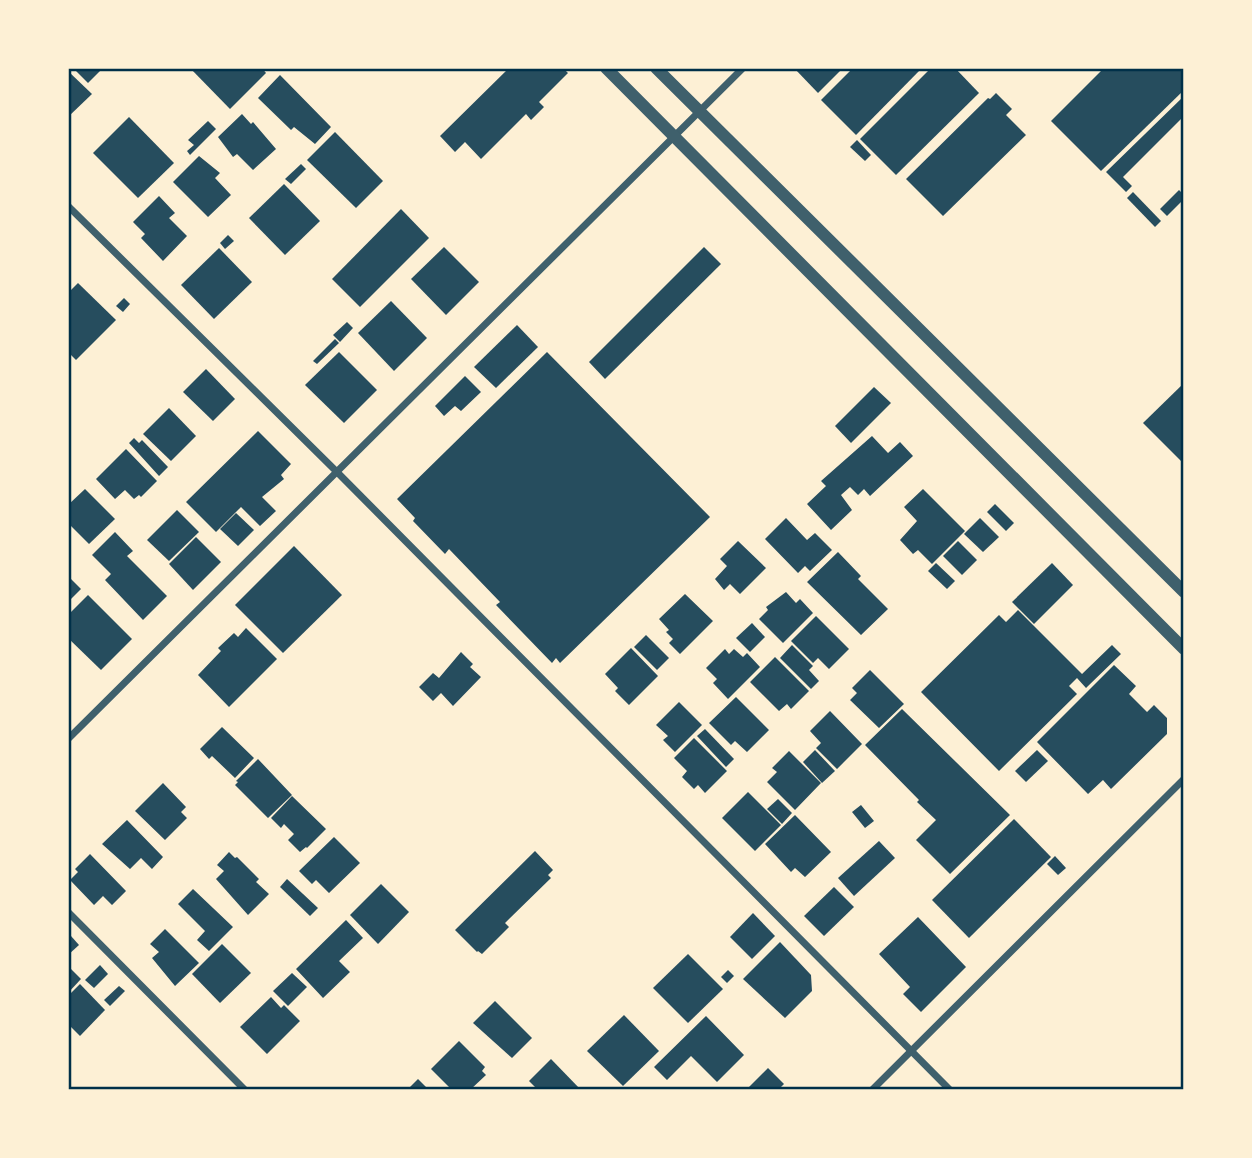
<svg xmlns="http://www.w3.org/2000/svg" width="1252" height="1158" font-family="Lora,serif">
<rect width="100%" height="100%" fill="#fdf0d5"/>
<g fill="#264d5e">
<path d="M 73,68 L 103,68 L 88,83 Z"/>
<path d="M 190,68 L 262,68 L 266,73 L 230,109 Z"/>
<path d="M 509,68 L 563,68 L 568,73 L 539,102 L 544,107 L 531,120 L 526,114 L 481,159 L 465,142 L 455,152 L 440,136 Z"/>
<path d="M 794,68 L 843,68 L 818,93 Z"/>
<path d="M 853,68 L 922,68 L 856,135 L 821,100 Z"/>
<path d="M 931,68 L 955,68 L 979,93 L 896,175 L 860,139 Z"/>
<path d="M 1104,68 L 1184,68 L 1184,90 L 1101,171 L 1051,121 Z"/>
<path d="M 68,71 L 92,94 L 68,117 Z"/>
<path d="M 280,75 L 331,127 L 315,144 L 294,127 L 291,130 L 258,98 Z"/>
<path d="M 996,93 L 1012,109 L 1006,115 L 1026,135 L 943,216 L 906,179 L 988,98 L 990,99 Z"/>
<path d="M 1184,96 L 1184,116 L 1123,177 L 1132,186 L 1126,192 L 1106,172 Z"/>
<path d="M 242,114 L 251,124 L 253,122 L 276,149 L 253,170 L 237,154 L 233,157 L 218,137 Z"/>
<path d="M 129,117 L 174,163 L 138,198 L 93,153 Z"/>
<path d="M 208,121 L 216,129 L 190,155 L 187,151 L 194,145 L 188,140 Z"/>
<path d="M 335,132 L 383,181 L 356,208 L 307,160 Z"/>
<path d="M 857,140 L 871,155 L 865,161 L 850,147 Z"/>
<path d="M 199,156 L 220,173 L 215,178 L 231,195 L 208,217 L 173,182 Z"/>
<path d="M 301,164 L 306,169 L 291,184 L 285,179 Z"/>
<path d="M 284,184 L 320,221 L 285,255 L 249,218 Z"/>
<path d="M 1179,190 L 1184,195 L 1184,199 L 1167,216 L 1160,209 Z"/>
<path d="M 1133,192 L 1161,221 L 1155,227 L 1127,198 Z"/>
<path d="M 159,196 L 175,213 L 169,218 L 187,236 L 163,261 L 141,238 L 145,234 L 133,222 Z"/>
<path d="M 401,209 L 429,238 L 360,307 L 332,279 Z"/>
<path d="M 228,235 L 234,241 L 225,249 L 220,243 Z"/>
<path d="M 444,247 L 479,282 L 446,315 L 411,279 Z"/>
<path d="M 704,247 L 721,264 L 605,379 L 589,362 Z"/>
<path d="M 219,248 L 252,282 L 214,319 L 181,285 Z"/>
<path d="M 78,283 L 116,320 L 76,360 L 68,352 L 68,293 Z"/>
<path d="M 124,298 L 130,304 L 123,312 L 116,306 Z"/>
<path d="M 391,301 L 427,338 L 394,371 L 358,333 Z"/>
<path d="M 347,322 L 353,328 L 340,342 L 333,335 Z"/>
<path d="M 517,325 L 538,347 L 496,388 L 474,367 Z"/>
<path d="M 335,339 L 339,343 L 317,364 L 313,361 Z"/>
<path d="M 339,352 L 377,390 L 344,423 L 305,385 Z"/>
<path d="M 547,352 L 710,517 L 560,663 L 556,658 L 552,663 L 496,605 L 500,602 L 449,549 L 445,554 L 413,521 L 415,518 L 397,499 Z"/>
<path d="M 206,369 L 235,399 L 213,421 L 183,392 Z"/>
<path d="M 465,376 L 481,392 L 461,411 L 455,406 L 444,416 L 435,406 Z"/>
<path d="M 1184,383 L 1184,464 L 1143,423 Z"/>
<path d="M 874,387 L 891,403 L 851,443 L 835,426 Z"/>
<path d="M 169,408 L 196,436 L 171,461 L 143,434 Z"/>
<path d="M 258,431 L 291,464 L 281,475 L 284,479 L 262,497 L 276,511 L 260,526 L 241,507 L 216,532 L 186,502 Z"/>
<path d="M 872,436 L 888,453 L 900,442 L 913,456 L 870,496 L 864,489 L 858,495 L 850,487 L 841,495 L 852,510 L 831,530 L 807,504 L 826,486 L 821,481 Z"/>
<path d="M 134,438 L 139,443 L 142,440 L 168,467 L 159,476 L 129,443 Z"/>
<path d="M 126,449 L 157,481 L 141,497 L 139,495 L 134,499 L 125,490 L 115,499 L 96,479 Z"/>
<path d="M 85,489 L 115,519 L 89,544 L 68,523 L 68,505 Z"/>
<path d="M 923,489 L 965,531 L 932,564 L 918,550 L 913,554 L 900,540 L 917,521 L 904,507 Z"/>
<path d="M 995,504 L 1014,523 L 1006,531 L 987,512 Z"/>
<path d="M 177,510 L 199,532 L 169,561 L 147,540 Z"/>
<path d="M 236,513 L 254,530 L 238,546 L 220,529 Z"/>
<path d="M 786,518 L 807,540 L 815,533 L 832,550 L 810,571 L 805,566 L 798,573 L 765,539 Z"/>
<path d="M 980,518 L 999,537 L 983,552 L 964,534 Z"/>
<path d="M 115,532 L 133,551 L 127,556 L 167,596 L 143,620 L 105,580 L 111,574 L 92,555 Z"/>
<path d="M 196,537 L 221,562 L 193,590 L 169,564 Z"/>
<path d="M 738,541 L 766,568 L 740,594 L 730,584 L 724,590 L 715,579 L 727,566 L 720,559 Z"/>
<path d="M 958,541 L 977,560 L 962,575 L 943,556 Z"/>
<path d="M 294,546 L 342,595 L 283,653 L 235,605 Z"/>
<path d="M 838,552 L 861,576 L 858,579 L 888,609 L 861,635 L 807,582 Z"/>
<path d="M 936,563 L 955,581 L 947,589 L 928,571 Z"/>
<path d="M 1052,563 L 1073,585 L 1034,624 L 1012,602 Z"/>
<path d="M 68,576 L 81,589 L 68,602 Z"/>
<path d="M 786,592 L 796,603 L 800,599 L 813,613 L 783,643 L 759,619 L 768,610 L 766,607 Z"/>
<path d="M 685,594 L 713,621 L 680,654 L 669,643 L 673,639 L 666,632 L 669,630 L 659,619 Z"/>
<path d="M 88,595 L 132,639 L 101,670 L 68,638 L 68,615 Z"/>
<path d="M 1018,610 L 1082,674 L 1112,645 L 1121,654 L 1086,688 L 1077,678 L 1069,686 L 1077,694 L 999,771 L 921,692 L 999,615 L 1006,622 Z"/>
<path d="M 816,616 L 849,649 L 829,669 L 818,658 L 813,663 L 791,641 Z"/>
<path d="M 752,623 L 765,637 L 750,652 L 736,638 Z"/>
<path d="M 246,628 L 277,659 L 229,707 L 198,675 L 221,651 L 218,648 L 234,633 L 238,637 Z"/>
<path d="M 646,635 L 669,658 L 657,670 L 634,647 Z"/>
<path d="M 792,645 L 813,666 L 809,670 L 819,681 L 811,689 L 780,658 Z"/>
<path d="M 631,648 L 658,676 L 629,705 L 615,691 L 618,688 L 605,674 Z"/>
<path d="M 725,649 L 729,654 L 734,649 L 743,657 L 747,653 L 760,667 L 728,699 L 713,683 L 717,679 L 706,668 Z"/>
<path d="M 461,652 L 473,664 L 470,667 L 481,677 L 453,706 L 441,693 L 433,701 L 419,687 L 433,673 L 439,678 Z"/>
<path d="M 775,657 L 809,691 L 791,709 L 787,704 L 779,711 L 750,682 Z"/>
<path d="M 1114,665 L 1136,686 L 1129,694 L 1147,712 L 1154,705 L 1167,718 L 1167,734 L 1111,789 L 1103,780 L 1088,794 L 1037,742 Z"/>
<path d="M 870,670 L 904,704 L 879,728 L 850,700 L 857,693 L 852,688 Z"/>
<path d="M 736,697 L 769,730 L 747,752 L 735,741 L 731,745 L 709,723 Z"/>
<path d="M 679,702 L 702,725 L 675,752 L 663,740 L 668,736 L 656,725 Z"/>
<path d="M 902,709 L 1010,815 L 950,874 L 916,840 L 936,820 L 917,802 L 919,800 L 865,745 Z"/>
<path d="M 830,711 L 862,744 L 837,769 L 816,748 L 821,743 L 810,731 Z"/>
<path d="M 222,727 L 254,758 L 235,778 L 212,756 L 209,759 L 200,749 Z"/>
<path d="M 705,729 L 734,759 L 726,767 L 697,736 Z"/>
<path d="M 694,738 L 727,771 L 705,793 L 698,785 L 694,789 L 682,777 L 687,771 L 674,758 Z"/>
<path d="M 815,750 L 835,771 L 822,783 L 803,762 Z"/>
<path d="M 1037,750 L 1048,761 L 1026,782 L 1015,771 Z"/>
<path d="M 789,751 L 821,783 L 795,810 L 767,782 L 777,772 L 772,768 Z"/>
<path d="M 258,759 L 292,795 L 268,818 L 235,785 L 238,782 L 236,781 Z"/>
<path d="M 163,783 L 186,807 L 181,812 L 187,818 L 165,840 L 135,811 Z"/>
<path d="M 748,792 L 781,825 L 755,851 L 722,818 Z"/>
<path d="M 292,796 L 326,829 L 307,848 L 306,847 L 300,852 L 288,840 L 294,834 L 284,824 L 281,828 L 271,818 Z"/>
<path d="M 778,799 L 792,813 L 782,824 L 767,809 Z"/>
<path d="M 861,805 L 874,821 L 865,828 L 852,812 Z"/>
<path d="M 795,815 L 831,852 L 805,877 L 795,868 L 791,872 L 765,844 Z"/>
<path d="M 1014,819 L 1051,857 L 969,938 L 932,900 Z"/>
<path d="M 127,820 L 163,857 L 152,869 L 141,858 L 130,869 L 102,844 Z"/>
<path d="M 334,837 L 360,863 L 329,893 L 316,880 L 312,884 L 299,871 Z"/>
<path d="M 879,841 L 895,858 L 854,896 L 838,878 Z"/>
<path d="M 535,851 L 553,870 L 548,875 L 551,878 L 505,923 L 509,927 L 482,954 L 478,951 L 477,952 L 455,930 Z"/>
<path d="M 229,852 L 235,858 L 237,857 L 259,879 L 256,882 L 269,894 L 248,915 L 216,879 L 224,871 L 217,865 Z"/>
<path d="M 90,854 L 126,891 L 112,905 L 103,896 L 94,905 L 70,880 L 78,872 L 75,869 Z"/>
<path d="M 1055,856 L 1066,868 L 1058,875 L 1047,864 Z"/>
<path d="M 287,879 L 318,908 L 310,916 L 280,887 Z"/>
<path d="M 381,884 L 409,912 L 378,944 L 350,915 Z"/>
<path d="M 834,887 L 854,907 L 824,936 L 804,916 Z"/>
<path d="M 193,889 L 233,927 L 209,951 L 197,940 L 205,931 L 178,904 Z"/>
<path d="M 753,913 L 775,936 L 752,959 L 730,937 Z"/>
<path d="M 918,917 L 966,967 L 921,1012 L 903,994 L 910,987 L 879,954 Z"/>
<path d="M 346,920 L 363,938 L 339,961 L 350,972 L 323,998 L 296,969 Z"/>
<path d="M 165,929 L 199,963 L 175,986 L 152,958 L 159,952 L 150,944 Z"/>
<path d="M 71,936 L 79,945 L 68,955 L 68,938 Z"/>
<path d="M 780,942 L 811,975 L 812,991 L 785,1018 L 743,979 Z"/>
<path d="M 222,944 L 251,973 L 220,1003 L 192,974 Z"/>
<path d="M 688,954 L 723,989 L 688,1023 L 653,988 Z"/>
<path d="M 100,965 L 108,974 L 94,988 L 85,980 Z"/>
<path d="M 68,966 L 81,979 L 68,993 Z"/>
<path d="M 728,970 L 734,976 L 727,983 L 721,977 Z"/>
<path d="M 292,973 L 307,987 L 288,1006 L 273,991 Z"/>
<path d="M 80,984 L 105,1010 L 80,1036 L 68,1024 L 68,996 Z"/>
<path d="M 119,986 L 125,991 L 110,1006 L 104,1000 Z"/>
<path d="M 271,997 L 281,1008 L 284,1005 L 300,1021 L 267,1054 L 240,1027 Z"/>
<path d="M 495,1001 L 532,1038 L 512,1058 L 473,1023 Z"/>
<path d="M 624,1015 L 659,1051 L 623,1086 L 587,1051 Z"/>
<path d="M 706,1016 L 744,1055 L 717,1082 L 691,1056 L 667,1080 L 654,1067 Z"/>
<path d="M 459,1041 L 485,1067 L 482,1071 L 486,1075 L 470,1090 L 452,1090 L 431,1069 Z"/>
<path d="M 551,1059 L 581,1090 L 538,1090 L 529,1081 Z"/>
<path d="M 768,1068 L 784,1084 L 780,1088 L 782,1090 L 746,1090 Z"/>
<path d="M 418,1079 L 429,1090 L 407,1090 Z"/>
</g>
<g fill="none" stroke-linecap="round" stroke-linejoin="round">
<g stroke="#3f606c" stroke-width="7">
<path d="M 68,206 L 337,472 L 950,1090"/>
<path d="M 68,739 L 743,68"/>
<path d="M 68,912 L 245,1090"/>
<path d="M 872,1090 L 1184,779"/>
</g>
<g stroke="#3f606c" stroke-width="12">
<path d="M 606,68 L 1184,649"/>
<path d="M 656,68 L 1184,592"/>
</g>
</g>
<rect width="1252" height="1158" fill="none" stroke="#fdf0d5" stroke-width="140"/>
<rect x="70" y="70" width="1112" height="1018" fill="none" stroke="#003049" stroke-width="2.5"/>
</svg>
